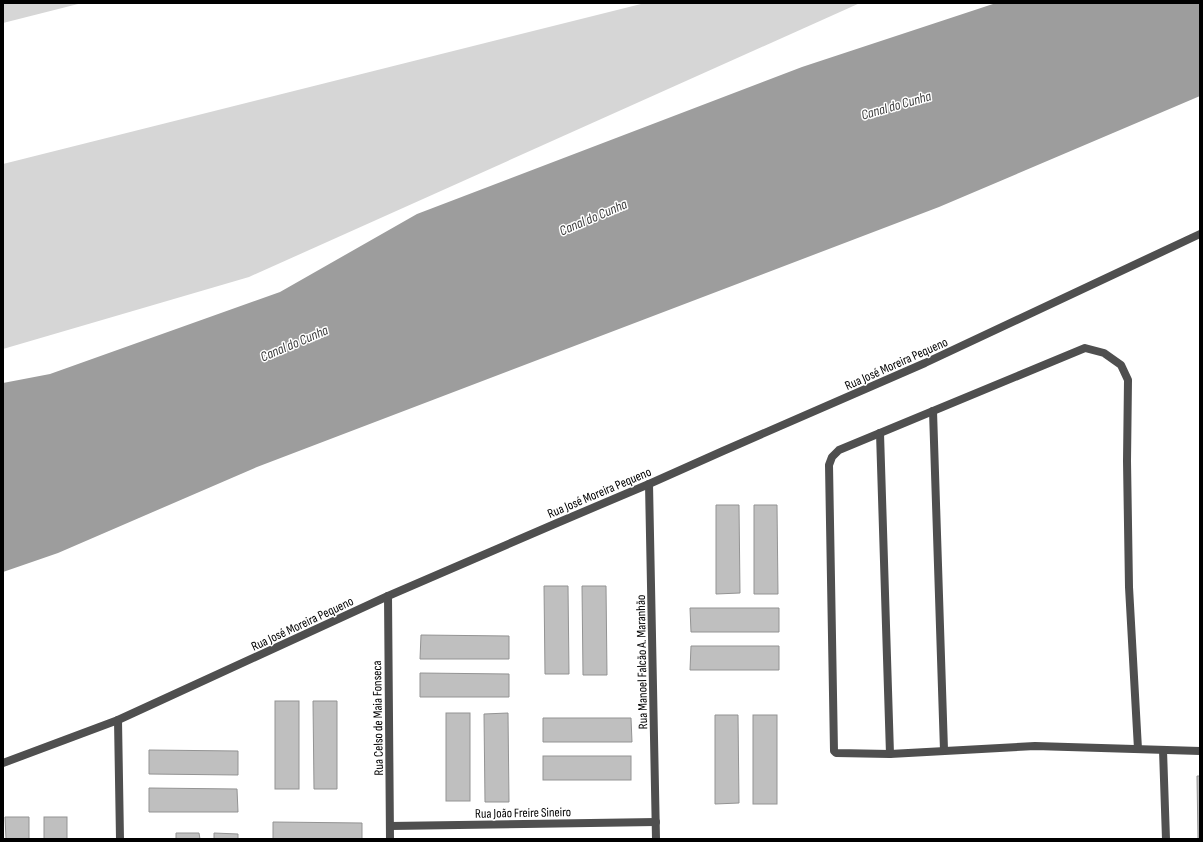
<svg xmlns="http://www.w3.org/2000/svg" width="1203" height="842" font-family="'Sofia Sans Condensed',sans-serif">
<rect width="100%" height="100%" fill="#fff"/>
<g fill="#d6d6d6">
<path d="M 3,3 L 82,3 L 3,23 Z"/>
<path d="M 645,3 L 860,3 L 249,277 L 3,349 L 3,164 Z"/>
</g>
<path fill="#9d9d9d" d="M 996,3 L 1200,3 L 1200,96 L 939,207 L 257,467 L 58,553 L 3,572 L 3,383 L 50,374 L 280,292 L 417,214 L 802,67 Z"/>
<g fill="#bfbfbf" stroke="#939393">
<path d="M 716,505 L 739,505 L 740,593 L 716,594 Z"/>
<path d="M 754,505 L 777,505 L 778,594 L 754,594 Z"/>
<path d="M 544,586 L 568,586 L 569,674 L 545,674 Z"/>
<path d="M 582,586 L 606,586 L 607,675 L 583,675 Z"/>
<path d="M 690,608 L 779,608 L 779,632 L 691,632 Z"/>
<path d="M 421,635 L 509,636 L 509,659 L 420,659 Z"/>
<path d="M 691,646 L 779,646 L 779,670 L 690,670 Z"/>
<path d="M 420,673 L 509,674 L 509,697 L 420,697 Z"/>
<rect x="275" y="701" width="24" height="88"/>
<path d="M 313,701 L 337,701 L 337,789 L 314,789 Z"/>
<rect x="446" y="713" width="24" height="88"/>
<path d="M 508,713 L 509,802 L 485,802 L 484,714 Z"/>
<path d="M 715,715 L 738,715 L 739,803 L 715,804 Z"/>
<rect x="753" y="715" width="24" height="89"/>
<path d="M 543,718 L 631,718 L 632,742 L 543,742 Z"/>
<path d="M 149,750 L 238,751 L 238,775 L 149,774 Z"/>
<rect x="543" y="756" width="88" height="24"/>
<path d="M 1197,776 L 1200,776 L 1200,839 L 1198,839 Z"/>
<path d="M 149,788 L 237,789 L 238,812 L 149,812 Z"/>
<path d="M 5,817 L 29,817 L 29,839 L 6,839 Z"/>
<rect x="44" y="817" width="23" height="22"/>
<path d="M 273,822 L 362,823 L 362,839 L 273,839 Z"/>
<path d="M 176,833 L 199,833 L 200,839 L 176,839 Z"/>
<path d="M 214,833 L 238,834 L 238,839 L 214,839 Z"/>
</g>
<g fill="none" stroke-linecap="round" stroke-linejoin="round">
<g stroke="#4f4f4f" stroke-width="8">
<path d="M 933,411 L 944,750"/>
<path d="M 880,433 L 890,754"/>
<path d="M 1138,749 L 1129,587 L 1127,461 L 1128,380 L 1121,365 L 1104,353 L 1085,348 L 839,450 L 832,457 L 829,465 L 834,751 L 836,753 L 890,754 L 1035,746 L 1200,751"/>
<path d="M 1163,750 L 1166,839"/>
</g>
<g stroke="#4f4f4f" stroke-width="8">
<path d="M 649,484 L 656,839"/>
<path d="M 388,596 L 390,839"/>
<path d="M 118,720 L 120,839"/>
<path d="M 3,763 L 118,720 L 388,596 L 557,523 L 649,484 L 723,451 L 925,363 L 1200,234"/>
<path d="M 390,826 L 656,822"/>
</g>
</g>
<g text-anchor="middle" stroke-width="3" stroke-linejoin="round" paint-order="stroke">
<g font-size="13" fill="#000" stroke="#fff">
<text transform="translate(896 363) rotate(-24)" y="5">Rua José Moreira Pequeno</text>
<text transform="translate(599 492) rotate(-23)" y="5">Rua José Moreira Pequeno</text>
<text transform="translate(302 623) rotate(-25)" y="5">Rua José Moreira Pequeno</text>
<text transform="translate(641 662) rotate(-91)" y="5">Rua Manoel Falcão A. Maranhão</text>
<text transform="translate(377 718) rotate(-91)" y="5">Rua Celso de Maia Fonseca</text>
<text transform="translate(523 812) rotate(-1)" y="5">Rua João Freire Sineiro</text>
</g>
<g font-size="14" font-style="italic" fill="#3e3e3e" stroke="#fff">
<text transform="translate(896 105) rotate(-16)" y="5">Canal do Cunha</text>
<text transform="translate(593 217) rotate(-23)" y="5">Canal do Cunha</text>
<text transform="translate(294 343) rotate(-23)" y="5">Canal do Cunha</text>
</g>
</g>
<rect width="1203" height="842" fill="none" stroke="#000000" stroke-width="8"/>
</svg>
